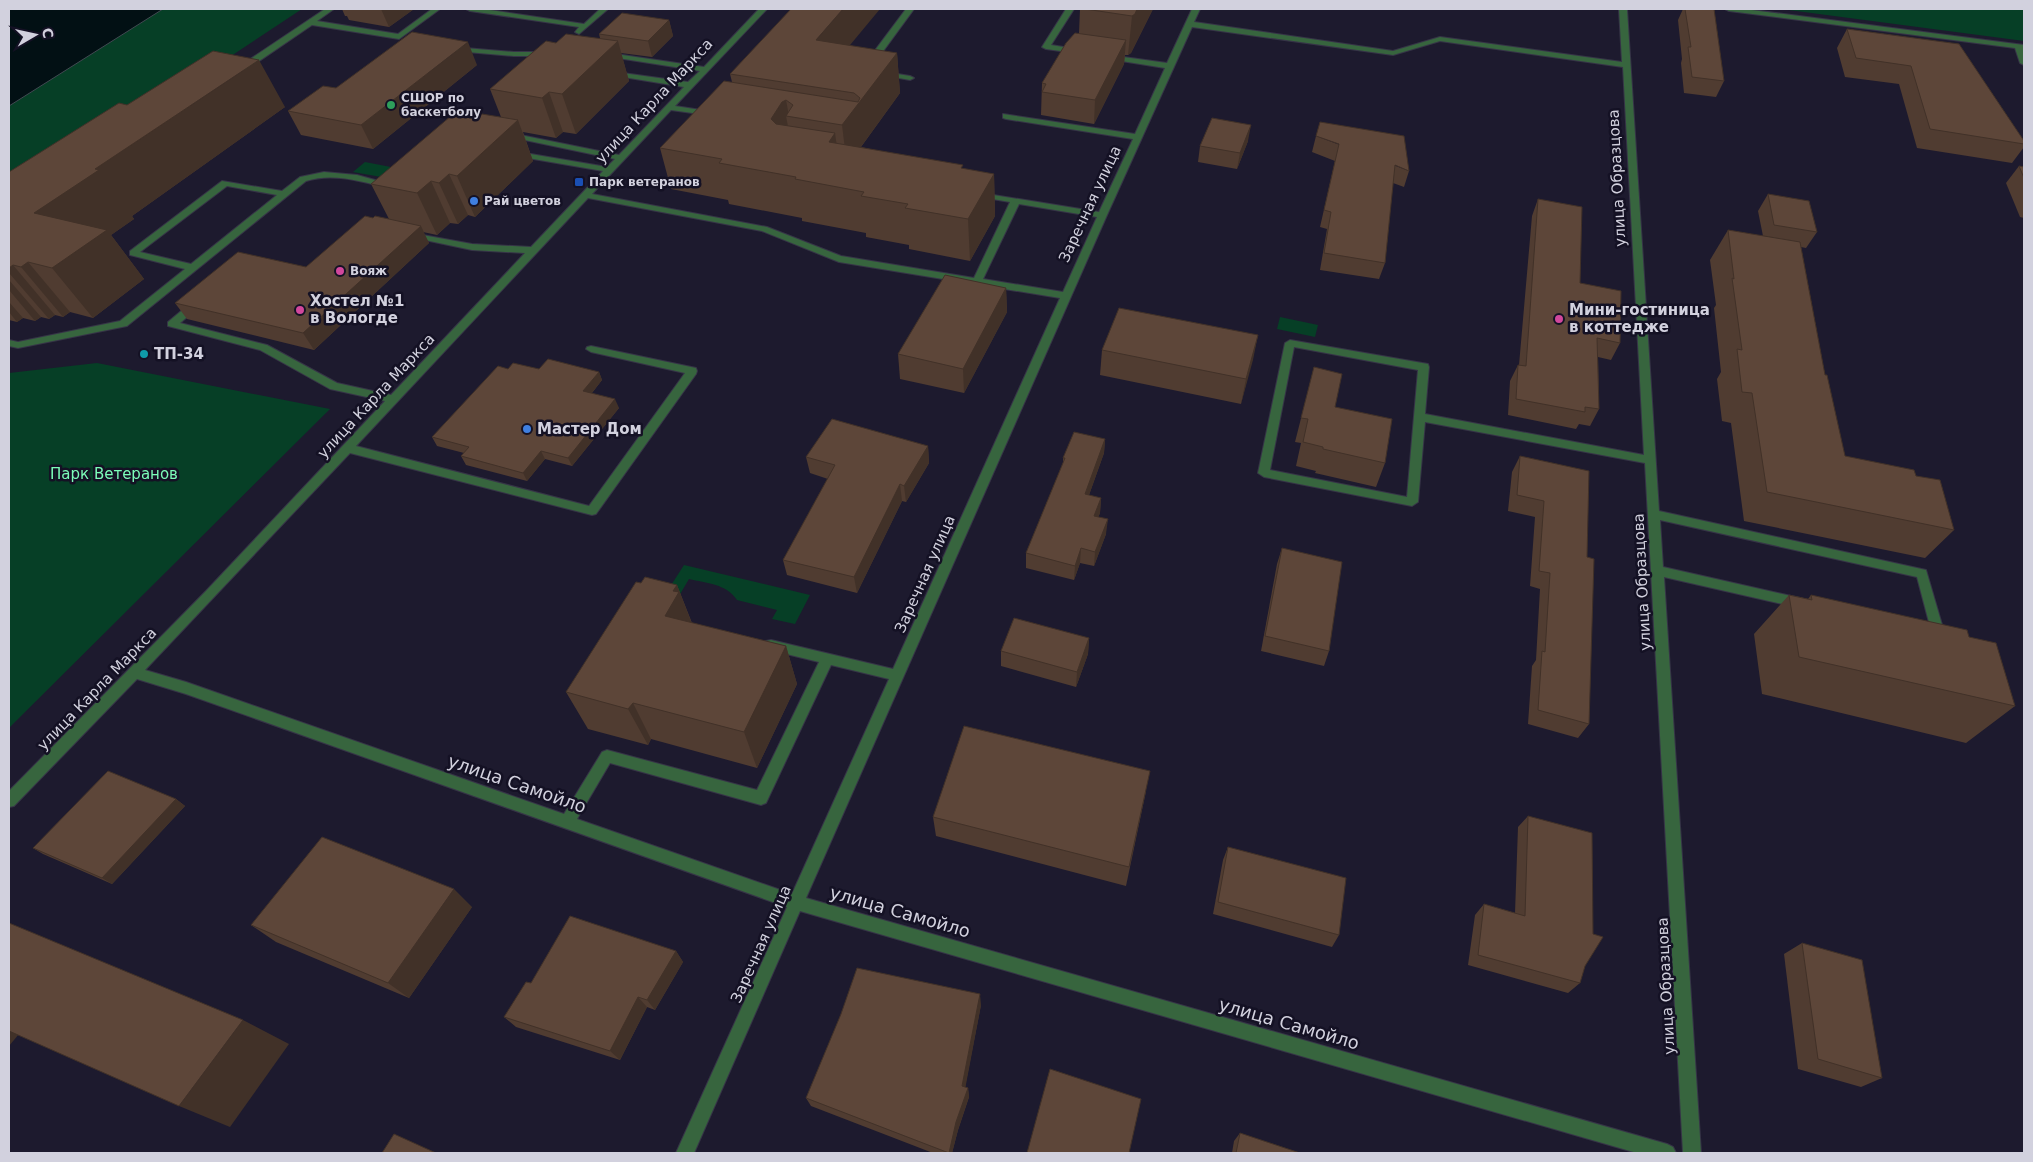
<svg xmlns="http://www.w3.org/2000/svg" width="2033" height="1162" font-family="'DejaVu Sans',sans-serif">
<rect width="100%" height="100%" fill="#1d1a2e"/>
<g fill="#063f26">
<path d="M 163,9 L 302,9 L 9,203 L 9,106 Z"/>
<path d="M 1781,9 L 2024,9 L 2024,41 Z"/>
<path d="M 365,162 L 396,168 L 398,180 L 353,172 Z"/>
<path d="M 1280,317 L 1318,325 L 1315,337 L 1277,329 Z"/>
<path d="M 97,363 L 330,409 L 9,728 L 9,373 Z"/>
<path d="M 684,565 L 810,595 L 795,624 L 772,619 L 777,610 L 737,600 C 727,584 706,583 689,579 L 679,596 L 666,593 Z"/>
</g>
<path fill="#021014" stroke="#404a51" d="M 9,9 L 163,9 L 9,106 Z"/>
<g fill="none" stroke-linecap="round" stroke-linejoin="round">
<defs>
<g id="minor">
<path d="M 325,9 L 334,9 L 317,21 L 398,34 L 432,9 L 440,9 L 399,39 L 312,25 L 246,70 L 240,70 L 240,66 Z"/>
<path d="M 466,9 L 483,9 L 584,24 L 600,9 L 608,9 L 579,34 L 575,32 L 579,27 L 470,11 Z"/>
<path d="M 759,9 L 767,9 L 675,106 L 714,112 L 714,116 L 671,110 L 592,194 L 767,227 L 841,256 L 974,278 L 1010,202 L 975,196 L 975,192 L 1099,212 L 1133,139 L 1006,119 L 1003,118 L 1003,114 L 1135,134 L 1165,68 L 1109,59 L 1105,57 L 1109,55 L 1167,63 L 1192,9 L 1200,9 L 1194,22 L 1393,51 L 1440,37 L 1622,62 L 1619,9 L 1627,9 L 1659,511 L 1926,570 L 1945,635 L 1944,639 L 1939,640 L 1931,638 L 1930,634 L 1931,630 L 1917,577 L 1660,520 L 1663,567 L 1800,598 L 1804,599 L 1806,603 L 1804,607 L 1800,608 L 1664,577 L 1701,1153 L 1683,1153 L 1645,463 L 1425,422 L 1418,502 L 1412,506 L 1264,477 L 1258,473 L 1285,343 L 1290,340 L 1428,364 L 1429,367 L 1425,414 L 1644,455 L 1623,67 L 1440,41 L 1393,55 L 1192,27 L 1107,215 L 806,898 L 1667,1144 L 1673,1147 L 1676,1153 L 1637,1153 L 800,911 L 694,1153 L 676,1153 L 787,907 L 186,694 L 137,679 L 14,806 L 9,807 L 9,791 L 206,591 L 385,401 L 330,389 L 260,350 L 168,326 L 168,322 L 192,302 L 200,302 L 200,306 L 180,323 L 267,345 L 337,383 L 391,395 L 525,253 L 472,250 L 406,236 L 406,232 L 472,244 L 531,247 L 603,171 L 516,156 L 512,153 L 513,151 L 607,167 L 615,159 L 506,136 L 506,132 L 619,155 L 684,87 L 611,75 L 607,73 L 608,71 L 688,82 L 700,71 L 605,56 L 602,56 L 602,52 L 704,67 ZM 588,198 L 762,231 L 839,262 L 1060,298 L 893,669 L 771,640 L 766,641 L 764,645 L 766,649 L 819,662 L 757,790 L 607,750 L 602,752 L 564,814 L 186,682 L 145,670 L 350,453 L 592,515 L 596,514 L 696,374 L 697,371 L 696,368 L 591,346 L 587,347 L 586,349 L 591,352 L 685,373 L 589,506 L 356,446 ZM 1019,204 L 1097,217 L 1063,292 L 983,279 ZM 1294,347 L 1418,370 L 1407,497 L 1270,470 ZM 831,665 L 889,679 L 792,894 L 577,819 L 610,763 L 761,805 L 766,803 Z"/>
<path d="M 906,9 L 914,9 L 873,65 L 867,65 L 867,61 Z"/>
<path d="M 1066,9 L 1074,9 L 1051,45 L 1082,50 L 1082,54 L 1046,49 L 1042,47 Z"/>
<path d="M 1725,9 L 1744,9 L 2024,45 L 2024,65 L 2020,63 L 2015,48 L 1729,11 Z"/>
<path d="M 453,47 L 514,52 L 548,52 L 552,54 L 548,56 L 514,56 L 456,51 L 452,49 Z"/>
<path d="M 879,71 L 910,76 L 914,78 L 910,80 L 882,75 L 878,73 Z"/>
<path d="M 324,172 L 357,175 L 393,185 L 389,188 C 362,182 334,172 306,181 L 127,326 L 18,348 L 9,346 L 9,340 L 18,342 L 120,321 L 185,269 L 130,255 L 130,251 L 222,181 L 282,191 L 300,177 ZM 227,186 L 277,195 L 191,264 L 140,252 Z"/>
</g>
</defs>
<use href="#minor" stroke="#363447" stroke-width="2"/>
<use href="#minor" fill="#37653e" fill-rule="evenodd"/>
</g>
<g fill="#503c31">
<path d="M 342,9 L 414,9 L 389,27 L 349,20 L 347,16 L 345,16 Z"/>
<path d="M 1080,9 L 1153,9 L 1131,53 L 1128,55 L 1125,55 L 1124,64 L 1094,124 L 1041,115 L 1042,83 L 1079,33 Z"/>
<path d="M 1683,9 L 1714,9 L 1724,81 L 1716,97 L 1684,93 L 1681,63 L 1682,59 L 1678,20 Z"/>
<path d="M 669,20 L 673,36 L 652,57 L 621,53 L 629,81 L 576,134 L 563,132 L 556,138 L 523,132 L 533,161 L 475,217 L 468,215 L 458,224 L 450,223 L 437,235 L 423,232 L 429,243 L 314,350 L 187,319 L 175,303 L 306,267 L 373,218 L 389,219 L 371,184 L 501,117 L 490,89 L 556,43 L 600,38 L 599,34 Z"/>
<path d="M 1847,29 L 1959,44 L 2024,141 L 2024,147 L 2012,163 L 1917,148 L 1899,84 L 1845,77 L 1837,48 Z"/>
<path d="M 850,46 L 897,53 L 900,93 L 861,147 L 963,169 L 994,174 L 995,216 L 970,261 L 909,249 L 909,245 L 866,237 L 866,233 L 802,221 L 802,218 L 729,204 L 728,200 L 671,189 L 660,148 L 732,82 L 730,74 Z"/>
<path d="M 477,65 L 373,149 L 301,135 L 288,111 L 336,88 Z"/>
<path d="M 127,105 L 285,107 L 132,216 L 134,219 L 111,235 L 144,279 L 93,318 L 70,312 L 63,317 L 55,315 L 49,319 L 41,317 L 35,321 L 23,318 L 17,322 L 9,320 L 9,172 Z"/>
<path d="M 1316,136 L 1409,171 L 1404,187 L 1393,183 L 1385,263 L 1379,279 L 1320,270 L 1327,229 L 1320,227 L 1335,161 L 1312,152 Z"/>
<path d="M 1248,141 L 1237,169 L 1198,162 L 1200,146 Z"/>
<path d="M 2019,166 L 2024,167 L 2024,218 L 2020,217 L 2006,183 Z"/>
<path d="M 1768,194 L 1817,232 L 1806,248 L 1801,247 L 1825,375 L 1845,456 L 1916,476 L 1954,530 L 1925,558 L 1744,521 L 1731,423 L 1722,421 L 1717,379 L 1721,372 L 1714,308 L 1716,305 L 1710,260 L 1728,230 L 1763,236 L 1758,211 Z"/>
<path d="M 1538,199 L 1580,283 L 1620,343 L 1611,360 L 1598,357 L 1599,409 L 1590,426 L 1579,424 L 1576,429 L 1508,415 L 1510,381 L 1518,365 L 1519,365 L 1532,216 Z"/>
<path d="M 1006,288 L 1007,312 L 964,393 L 900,379 L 898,354 Z"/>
<path d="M 1258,335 L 1241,404 L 1100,375 L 1102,350 Z"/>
<path d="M 1314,367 L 1335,407 L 1385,463 L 1376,487 L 1315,473 L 1316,471 L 1296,466 L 1301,443 L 1295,442 Z"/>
<path d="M 508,369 L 599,372 L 602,380 L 592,393 L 619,408 L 572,466 L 545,459 L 527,481 L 466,465 L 461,456 L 464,453 L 437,446 L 432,437 Z"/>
<path d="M 1105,439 L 1104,453 L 1089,495 L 1101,498 L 1100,513 L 1098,517 L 1106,534 L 1094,566 L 1080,563 L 1074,580 L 1026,568 L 1026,553 L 1063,463 L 1063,458 Z"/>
<path d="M 928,446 L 929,463 L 906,502 L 902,501 L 857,593 L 787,575 L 783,560 L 828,479 L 810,473 L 806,457 Z"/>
<path d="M 1520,456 L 1587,557 L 1589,724 L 1578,738 L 1528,724 L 1532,666 L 1536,660 L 1540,589 L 1530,586 L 1535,517 L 1508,511 L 1512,472 Z"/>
<path d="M 1282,548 L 1329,651 L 1324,666 L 1261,651 L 1277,564 Z"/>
<path d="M 641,583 L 677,585 L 692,623 L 786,646 L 797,684 L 757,768 L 651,739 L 648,745 L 588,729 L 566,692 Z"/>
<path d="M 1789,595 L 1808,599 L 1811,595 L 1969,637 L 2015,706 L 1966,743 L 1762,694 L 1754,634 Z"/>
<path d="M 1089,638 L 1088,654 L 1076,687 L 1001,666 L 1001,651 Z"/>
<path d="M 1146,791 L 1126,886 L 936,836 L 933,817 Z"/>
<path d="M 176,799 L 185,806 L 112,884 L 43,854 L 33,848 Z"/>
<path d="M 1528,816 L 1585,966 L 1580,983 L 1568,993 L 1468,965 L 1475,915 L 1484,904 L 1515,913 L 1518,827 Z"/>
<path d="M 1228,847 L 1339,935 L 1332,947 L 1213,914 L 1223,860 Z"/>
<path d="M 472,907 L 409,998 L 276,942 L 251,925 Z"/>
<path d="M 1802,943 L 1882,1078 L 1861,1087 L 1798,1069 L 1784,954 Z"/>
<path d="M 676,951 L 683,962 L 655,1010 L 647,1007 L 620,1060 L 516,1027 L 504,1017 L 531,983 Z"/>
<path d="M 981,1005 L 965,1087 L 968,1088 L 969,1097 L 958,1130 L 952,1153 L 933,1153 L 811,1106 L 806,1098 Z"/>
<path d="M 1240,1133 L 1300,1153 L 1232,1153 L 1234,1141 Z"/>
</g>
<g fill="#413128">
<path d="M 381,9 L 414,9 L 389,27 Z"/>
<path d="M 843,9 L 880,9 L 821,80 L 816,40 Z"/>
<path d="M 1137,9 L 1153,9 L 1131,53 L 1128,55 L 1132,16 Z"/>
<path d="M 669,20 L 673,36 L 652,57 L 648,41 Z"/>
<path d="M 1126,40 L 1124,64 L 1094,124 L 1095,100 Z"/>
<path d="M 618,41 L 629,81 L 576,134 L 562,94 Z"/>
<path d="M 468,42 L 477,65 L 373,149 L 361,125 Z"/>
<path d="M 897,53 L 900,93 L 847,166 L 842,125 Z"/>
<path d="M 259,60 L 285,107 L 132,216 L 134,219 L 111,235 L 144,279 L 93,318 L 52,268 L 34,213 L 95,169 Z"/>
<path d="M 549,92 L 563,132 L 556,138 L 542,98 Z"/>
<path d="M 786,100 L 789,116 L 786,116 L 791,142 L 771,119 L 782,102 Z"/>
<path d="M 518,120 L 533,161 L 475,217 L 457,176 Z"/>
<path d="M 1251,125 L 1248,141 L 1237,169 L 1240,153 Z"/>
<path d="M 835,133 L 841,175 L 829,142 Z"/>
<path d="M 449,174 L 468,215 L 458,224 L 439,183 Z"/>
<path d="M 994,174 L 995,216 L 970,261 L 968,219 Z"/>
<path d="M 431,181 L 450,223 L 437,235 L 417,193 Z"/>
<path d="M 421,226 L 429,243 L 314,350 L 303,333 Z"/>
<path d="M 28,262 L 70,312 L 63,317 L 21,267 Z"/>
<path d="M 13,265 L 55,315 L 49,319 L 9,273 L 9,268 Z"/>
<path d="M 9,280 L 41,317 L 35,321 L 9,290 Z"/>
<path d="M 1006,288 L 1007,312 L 964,393 L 963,369 Z"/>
<path d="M 9,302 L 23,318 L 17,322 L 9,312 Z"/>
<path d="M 1258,335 L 1253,360 L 1241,404 L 1246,379 Z"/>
<path d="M 599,372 L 602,380 L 586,400 L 583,391 Z"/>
<path d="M 615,399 L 619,408 L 572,466 L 568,458 Z"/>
<path d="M 1105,439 L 1104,453 L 1084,509 L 1085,494 Z"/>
<path d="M 928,446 L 929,463 L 906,502 L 904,486 Z"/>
<path d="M 541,451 L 545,459 L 527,481 L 523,473 Z"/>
<path d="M 900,484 L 902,501 L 857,593 L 854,577 Z"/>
<path d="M 1101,498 L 1100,513 L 1093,531 L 1094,516 Z"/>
<path d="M 1108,519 L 1106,534 L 1094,566 L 1095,552 Z"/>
<path d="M 1081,548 L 1080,563 L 1074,580 L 1075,566 Z"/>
<path d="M 677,585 L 692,624 L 665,616 L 673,591 Z"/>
<path d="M 1089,638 L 1088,654 L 1076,687 L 1077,672 Z"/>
<path d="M 786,646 L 797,684 L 757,768 L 744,732 Z"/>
<path d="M 633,703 L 651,739 L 648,745 L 628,709 Z"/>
<path d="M 176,799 L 185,806 L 112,884 L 102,878 Z"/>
<path d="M 454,889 L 472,907 L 409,998 L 388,983 Z"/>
<path d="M 676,951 L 683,962 L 655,1010 L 647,1000 Z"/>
<path d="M 980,994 L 981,1005 L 964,1095 L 962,1086 Z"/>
<path d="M 638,997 L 647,1007 L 620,1060 L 610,1051 Z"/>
<path d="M 243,1020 L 289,1044 L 230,1127 L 179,1106 Z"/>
<path d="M 9,1030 L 19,1034 L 9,1046 Z"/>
<path d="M 968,1088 L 969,1097 L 958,1130 L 952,1153 L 949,1153 L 956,1122 Z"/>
</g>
<g fill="#5d4639" stroke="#413128">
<path d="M 791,9 L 843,9 L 816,40 L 897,53 L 842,125 L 786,116 L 793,105 L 786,100 L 782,102 L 771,119 L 776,124 L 835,133 L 829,142 L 963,165 L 961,168 L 994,174 L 968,219 L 905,208 L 908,204 L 861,196 L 864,192 L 795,179 L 796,177 L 719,163 L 722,159 L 660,148 L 724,81 L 858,102 L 860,98 L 854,93 L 730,74 Z"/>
<path d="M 1085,9 L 1137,9 L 1135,14 L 1132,16 Z"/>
<path d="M 1685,9 L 1714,9 L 1724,81 L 1692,77 L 1688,47 L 1691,47 Z"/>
<path d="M 622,13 L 669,20 L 648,41 L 599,34 Z"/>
<path d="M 1847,29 L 1959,44 L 2024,141 L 2024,144 L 1930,129 L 1911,66 L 1856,58 Z"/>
<path d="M 412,32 L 468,42 L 361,125 L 288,111 L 323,86 L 336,88 Z"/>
<path d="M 1075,33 L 1126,40 L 1095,100 L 1042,92 L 1046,84 L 1042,83 L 1066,43 Z"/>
<path d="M 566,34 L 618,41 L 562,94 L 549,92 L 542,98 L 490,89 L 546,41 L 556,43 Z"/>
<path d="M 213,51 L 259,60 L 95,169 L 99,170 L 34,213 L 107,230 L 52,268 L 28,262 L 21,267 L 13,265 L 9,268 L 9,172 L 119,103 L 127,105 Z"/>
<path d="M 458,110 L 518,120 L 457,176 L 449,174 L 439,183 L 431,181 L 417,193 L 371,184 Z"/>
<path d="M 1212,118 L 1251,125 L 1240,153 L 1200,146 Z"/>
<path d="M 1320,122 L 1404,136 L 1409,171 L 1395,165 L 1385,263 L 1324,253 L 1331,212 L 1324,210 L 1339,144 L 1316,136 Z"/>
<path d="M 2019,166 L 2024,167 L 2024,178 Z"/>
<path d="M 1768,194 L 1809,201 L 1817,232 L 1774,225 Z"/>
<path d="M 1538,199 L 1582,207 L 1580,283 L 1621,291 L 1620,343 L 1597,338 L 1599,409 L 1585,407 L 1585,412 L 1516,399 L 1518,365 L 1526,366 Z"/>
<path d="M 365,216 L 373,218 L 375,216 L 421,226 L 303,333 L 175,303 L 238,252 L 306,267 Z"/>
<path d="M 1728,230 L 1800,242 L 1825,375 L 1827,375 L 1845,456 L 1914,470 L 1916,476 L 1940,480 L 1954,530 L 1767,492 L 1752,393 L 1742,392 L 1737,349 L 1742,350 L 1732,278 L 1734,279 Z"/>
<path d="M 945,275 L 1006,288 L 963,369 L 898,354 Z"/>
<path d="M 1119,308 L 1258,335 L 1246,379 L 1102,350 Z"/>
<path d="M 548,359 L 599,372 L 583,391 L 615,399 L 568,458 L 541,451 L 523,473 L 461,456 L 469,447 L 432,437 L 498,366 L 508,369 L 513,363 L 539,369 Z"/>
<path d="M 1314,367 L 1342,374 L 1335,407 L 1392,419 L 1385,463 L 1323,449 L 1323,447 L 1303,442 L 1308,419 L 1301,418 Z"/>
<path d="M 832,419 L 928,446 L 904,486 L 900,484 L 854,577 L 783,560 L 835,465 L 806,457 Z"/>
<path d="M 1074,432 L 1105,439 L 1085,494 L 1101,498 L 1094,516 L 1108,519 L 1095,552 L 1081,548 L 1075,566 L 1026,553 L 1065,458 L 1063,458 Z"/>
<path d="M 1520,456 L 1589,471 L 1587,557 L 1594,559 L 1589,724 L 1538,710 L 1542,651 L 1545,652 L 1550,573 L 1539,571 L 1544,501 L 1517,495 Z"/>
<path d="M 1282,548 L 1342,562 L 1329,651 L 1265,636 Z"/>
<path d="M 645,577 L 677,585 L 673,591 L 679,592 L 665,616 L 786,646 L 744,732 L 633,703 L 628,709 L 566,692 L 636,582 L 641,583 Z"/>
<path d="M 1789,595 L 1812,600 L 1811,595 L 1967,630 L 1969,637 L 1996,643 L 2015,706 L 1799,657 Z"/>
<path d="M 1014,618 L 1089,638 L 1077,672 L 1001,651 Z"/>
<path d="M 964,726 L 1150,771 L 1129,867 L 933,817 Z"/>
<path d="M 108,771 L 176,799 L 102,878 L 33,848 Z"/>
<path d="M 1528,816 L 1592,833 L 1593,934 L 1603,937 L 1585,966 L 1580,983 L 1478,955 L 1484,904 L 1525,916 Z"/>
<path d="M 322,837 L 454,889 L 388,983 L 251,925 Z"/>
<path d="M 1228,847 L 1346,878 L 1339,935 L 1218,902 Z"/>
<path d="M 570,916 L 676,951 L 647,1000 L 638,997 L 610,1051 L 504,1017 L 526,982 L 531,983 Z"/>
<path d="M 9,923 L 243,1020 L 179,1106 L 9,1031 Z"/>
<path d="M 1802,943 L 1862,960 L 1882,1078 L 1818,1059 Z"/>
<path d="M 857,968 L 980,994 L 962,1086 L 968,1088 L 956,1122 L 949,1153 L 806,1098 L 841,1014 Z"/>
<path d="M 1050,1069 L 1141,1099 L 1129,1153 L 1027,1153 Z"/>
<path d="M 1240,1133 L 1300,1153 L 1236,1153 Z"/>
<path d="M 394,1134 L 436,1153 L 382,1153 Z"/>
</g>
<circle fill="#2e9e5b" stroke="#141124" stroke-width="2" cx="391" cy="105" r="5"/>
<rect fill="#1a4fb4" stroke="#141124" stroke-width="2" x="574" y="177" width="10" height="10" rx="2.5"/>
<g fill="#3f7fe0" stroke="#141124" stroke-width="2">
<circle cx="474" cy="201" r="5"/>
<circle cx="527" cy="429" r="5"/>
</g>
<g fill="#d1479c" stroke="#141124" stroke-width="2">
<circle cx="340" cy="271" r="5"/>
<circle cx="300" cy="310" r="5"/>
<circle cx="1559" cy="319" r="5"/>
</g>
<circle fill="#0f9aa8" stroke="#141124" stroke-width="2" cx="144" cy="354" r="5"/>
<g text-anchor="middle" stroke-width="5" stroke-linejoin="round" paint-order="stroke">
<g font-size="12" font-weight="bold" fill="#d2d1de" stroke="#141124" text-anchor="start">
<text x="401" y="102">СШОР по<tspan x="401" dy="14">баскетболу</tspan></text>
<text x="589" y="186">Парк ветеранов</text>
<text x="484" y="205">Рай цветов</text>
<text x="350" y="275">Вояж</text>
</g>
<g font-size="15" fill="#d2d1de" stroke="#141124">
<text transform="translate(654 101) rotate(-47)" y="5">улица Карла Маркса</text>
<text transform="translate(1617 178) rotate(-93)" y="5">улица Образцова</text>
<text transform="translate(1090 204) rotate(-65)" y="5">Заречная улица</text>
<text transform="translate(376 396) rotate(-47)" y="5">улица Карла Маркса</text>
<text transform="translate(925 574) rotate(-66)" y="5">Заречная улица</text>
<text transform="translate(1642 582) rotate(-93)" y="5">улица Образцова</text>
<text transform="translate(97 689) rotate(-46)" y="5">улица Карла Маркса</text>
<text transform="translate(761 944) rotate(-66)" y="5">Заречная улица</text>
<text transform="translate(1666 986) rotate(-93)" y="5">улица Образцова</text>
</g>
<g font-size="15" font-weight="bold" fill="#d2d1de" stroke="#141124" text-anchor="start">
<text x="310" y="306">Хостел №1<tspan x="310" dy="17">в Вологде</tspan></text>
<text x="1569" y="315">Мини-гостиница<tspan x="1569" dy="17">в коттедже</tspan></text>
<text x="154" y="359">ТП-34</text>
<text x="537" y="434">Мастер Дом</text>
</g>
<g font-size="15" fill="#7cfdb9" stroke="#141124">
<text x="114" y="479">Парк Ветеранов</text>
</g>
<g font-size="18" fill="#d2d1de" stroke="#141124">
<text transform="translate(517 784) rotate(19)" y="6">улица Самойло</text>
<text transform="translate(900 912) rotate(16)" y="6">улица Самойло</text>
<text transform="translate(1289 1024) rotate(16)" y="6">улица Самойло</text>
</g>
</g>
<rect width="2033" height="1162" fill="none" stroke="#d2d1de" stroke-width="20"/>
<g transform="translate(35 35) rotate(81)" stroke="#141124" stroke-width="4" paint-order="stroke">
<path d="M0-4L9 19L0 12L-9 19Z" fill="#d2d1de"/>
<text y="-8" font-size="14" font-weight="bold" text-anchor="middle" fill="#d2d1de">С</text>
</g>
</svg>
